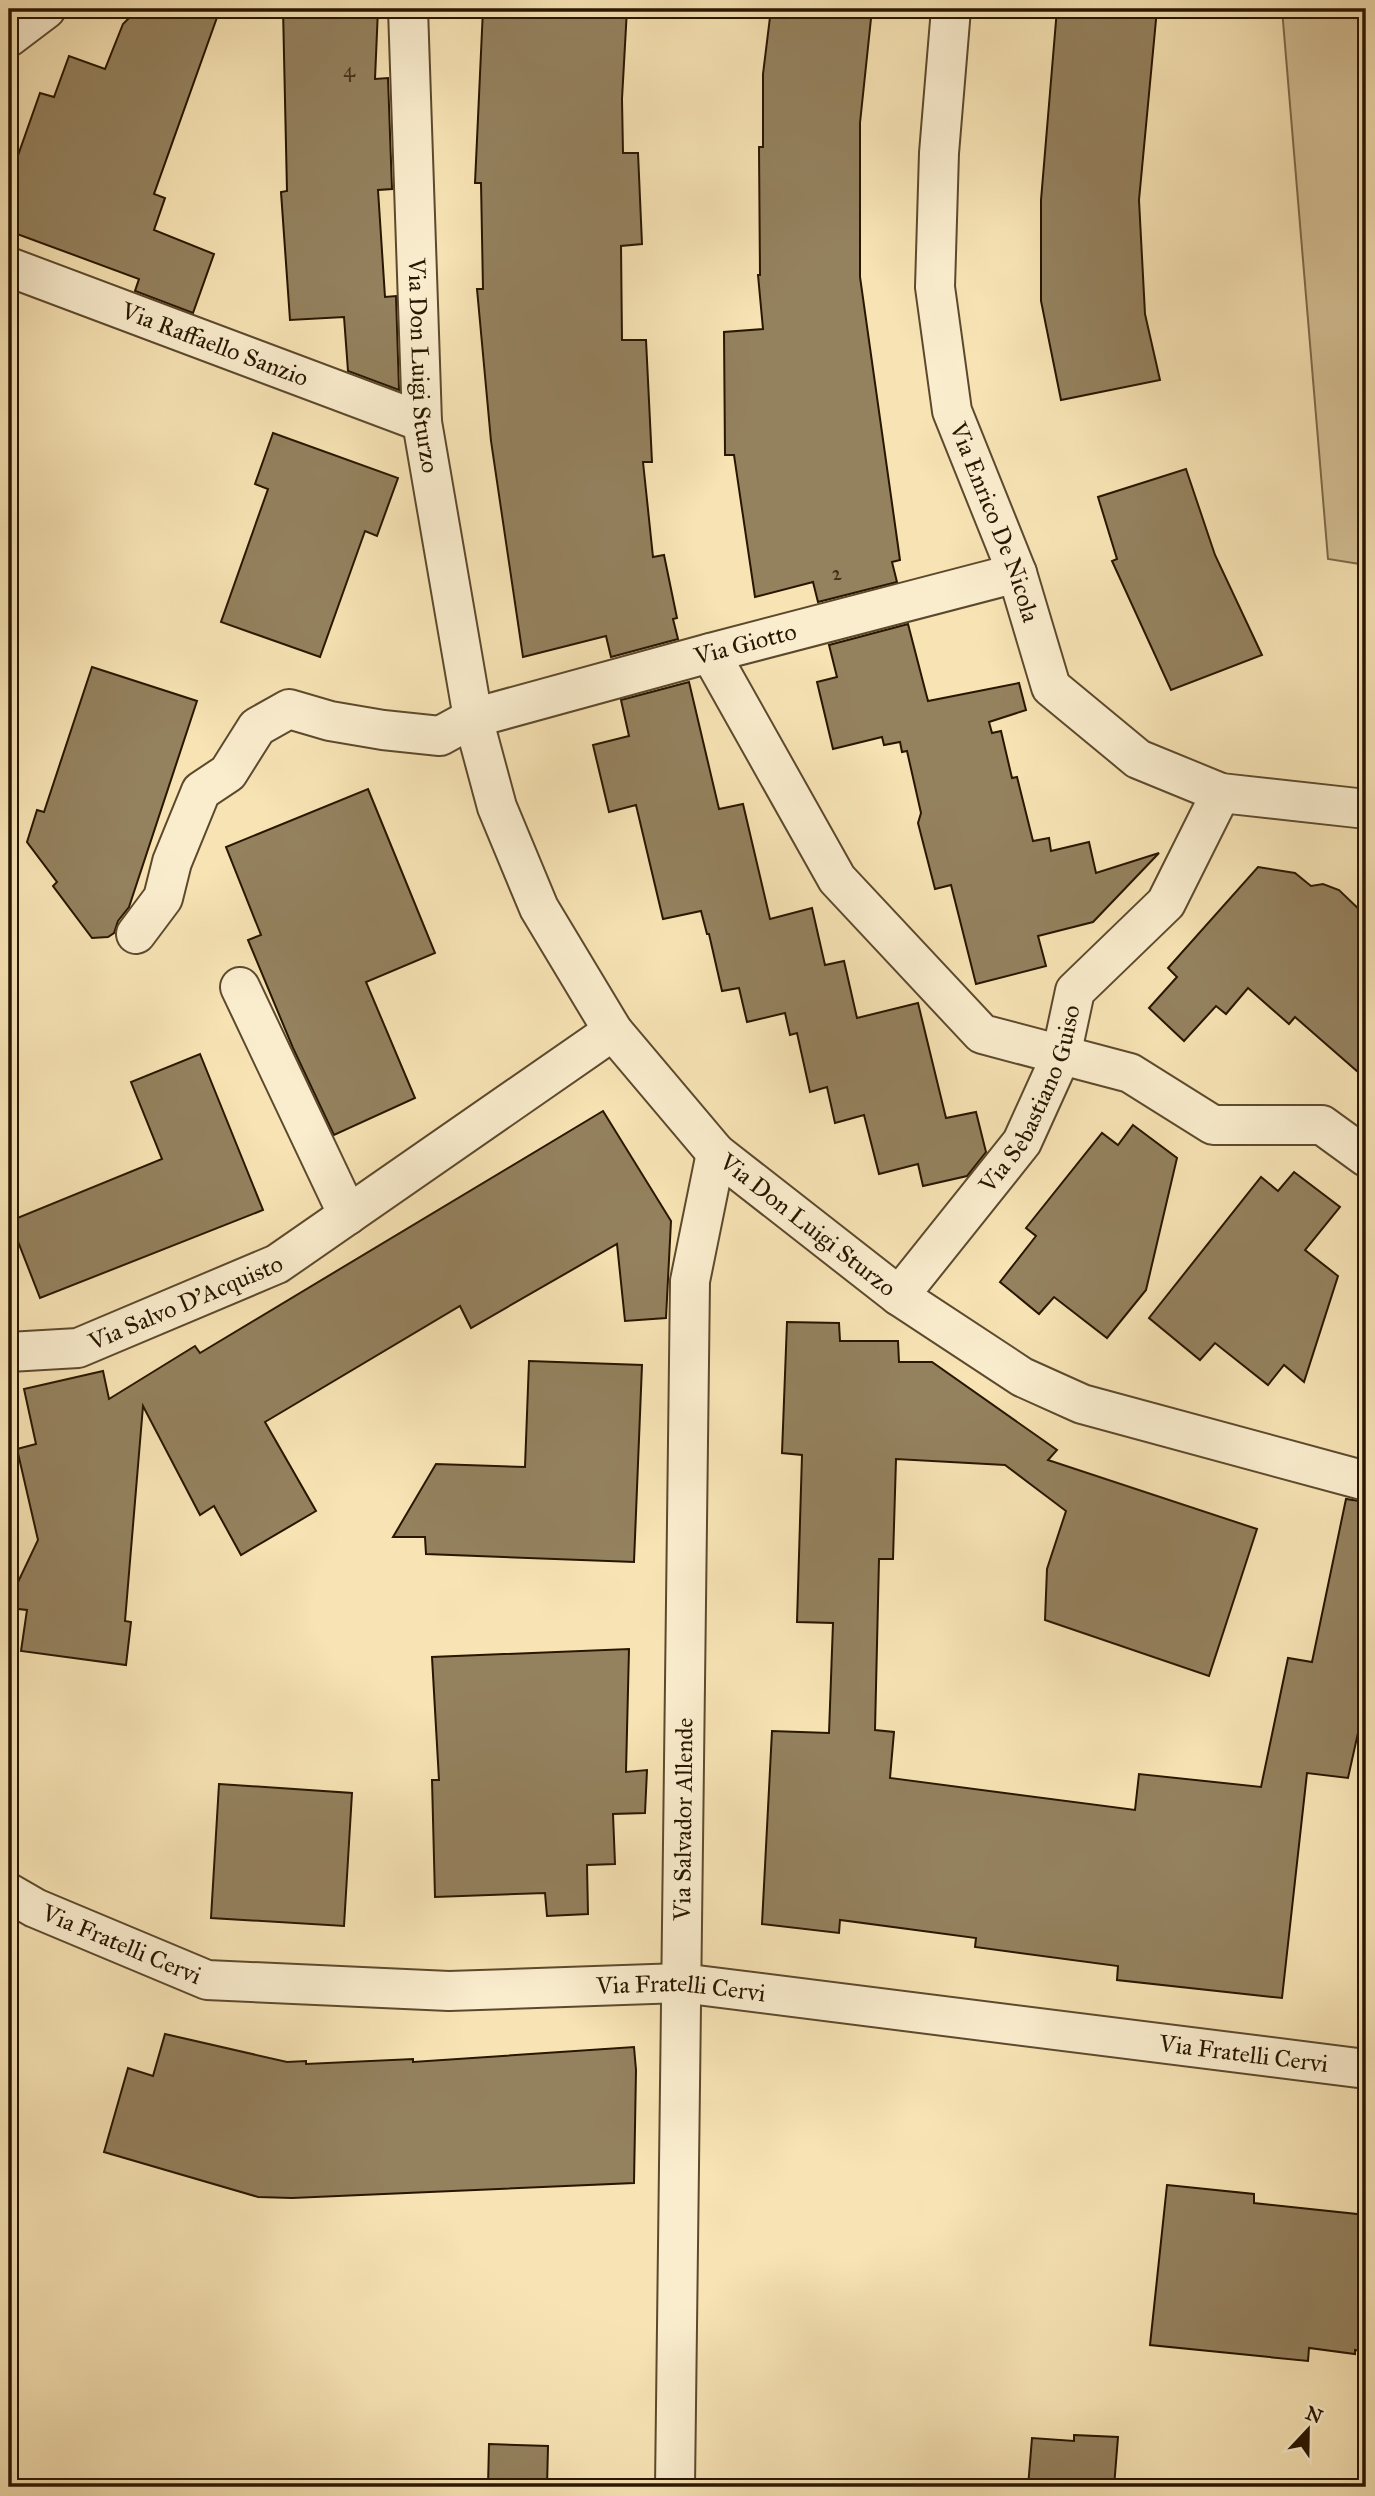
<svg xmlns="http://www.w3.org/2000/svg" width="1375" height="2496" font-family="'IM FELL Great Primer',serif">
<rect width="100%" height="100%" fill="#f7e3b4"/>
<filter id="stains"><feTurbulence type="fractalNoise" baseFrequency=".00286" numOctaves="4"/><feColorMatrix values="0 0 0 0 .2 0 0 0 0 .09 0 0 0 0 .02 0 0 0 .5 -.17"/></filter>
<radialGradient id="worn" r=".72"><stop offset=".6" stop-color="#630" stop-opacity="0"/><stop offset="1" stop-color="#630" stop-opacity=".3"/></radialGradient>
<path fill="#d4c095" stroke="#7e6b4a" stroke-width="2" d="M 1282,9 L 1366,9 L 1366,565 L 1328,559 Z"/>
<g fill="#94815e" stroke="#281600" stroke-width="2">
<path d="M 138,9 L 220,9 L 154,194 L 165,198 L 154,230 L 214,254 L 193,313 L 135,291 L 139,279 L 9,231 L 9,181 L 40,93 L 54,97 L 69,56 L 105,69 L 123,24 Z"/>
<path d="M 283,9 L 378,9 L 375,79 L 388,78 L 392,189 L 378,190 L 385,297 L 396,296 L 399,390 L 348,371 L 344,317 L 290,320 L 281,192 L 287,191 Z"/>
<path d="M 483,9 L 627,9 L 622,99 L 623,153 L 638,153 L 642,244 L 621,246 L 622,340 L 646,340 L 652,462 L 643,462 L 653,557 L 664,555 L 677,618 L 673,619 L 678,639 L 611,657 L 606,636 L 523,657 L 491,441 L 477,289 L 483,289 L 481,183 L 475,183 Z"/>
<path d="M 771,9 L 872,9 L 860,123 L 860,277 L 900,560 L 892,562 L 897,582 L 818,602 L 813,582 L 755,597 L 734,455 L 725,455 L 724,332 L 763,329 L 758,275 L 760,275 L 759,147 L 763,147 L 763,74 Z"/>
<path d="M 1057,9 L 1157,9 L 1139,200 L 1145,314 L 1160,380 L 1061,400 L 1041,301 L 1041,200 Z"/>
<path d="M 273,433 L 398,478 L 377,536 L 365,531 L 320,657 L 221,622 L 268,489 L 255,484 Z"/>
<path d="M 1186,469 L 1215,555 L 1262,655 L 1171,690 L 1112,561 L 1117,559 L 1098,497 Z"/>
<path d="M 908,624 L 928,701 L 1019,683 L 1026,710 L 989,722 L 992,733 L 1001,731 L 1012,778 L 1017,777 L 1033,841 L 1049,838 L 1051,851 L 1089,842 L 1096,873 L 1159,853 L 1093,922 L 1038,936 L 1046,966 L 976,984 L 951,885 L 935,889 L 918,823 L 921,813 L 907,751 L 902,752 L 900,742 L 884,745 L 882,737 L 833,749 L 817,682 L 837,677 L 829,645 Z"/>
<path d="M 92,667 L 197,701 L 129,907 L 118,921 L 114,933 L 108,937 L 92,938 L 53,886 L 57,882 L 27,842 L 37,810 L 44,812 Z"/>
<path d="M 689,682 L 719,809 L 743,804 L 770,919 L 812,908 L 825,965 L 844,961 L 857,1018 L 918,1003 L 946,1118 L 976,1112 L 986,1152 L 967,1176 L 923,1186 L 918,1164 L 879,1174 L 864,1115 L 835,1123 L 827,1087 L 810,1092 L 797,1033 L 790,1035 L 785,1013 L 747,1022 L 739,988 L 722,991 L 709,934 L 707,934 L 701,911 L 663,919 L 636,805 L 609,812 L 593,745 L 629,736 L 621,700 Z"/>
<path d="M 368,789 L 435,953 L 366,982 L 415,1098 L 334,1135 L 293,1048 L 248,940 L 261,935 L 226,847 Z"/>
<path d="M 1258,867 L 1295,873 L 1311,886 L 1323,884 L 1339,890 L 1366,916 L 1366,1079 L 1295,1017 L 1289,1024 L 1248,988 L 1226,1014 L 1216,1006 L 1184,1041 L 1149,1008 L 1177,977 L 1168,968 Z"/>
<path d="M 200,1054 L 263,1210 L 40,1298 L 10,1221 L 162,1159 L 131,1082 Z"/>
<path d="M 603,1111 L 671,1221 L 666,1318 L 625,1321 L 617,1244 L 471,1328 L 460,1306 L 265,1422 L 316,1511 L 241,1555 L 214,1506 L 200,1515 L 143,1406 L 125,1621 L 131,1622 L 126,1665 L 21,1651 L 27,1610 L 9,1608 L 9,1601 L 38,1540 L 17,1449 L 36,1444 L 24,1389 L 103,1371 L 109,1399 L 195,1346 L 200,1353 Z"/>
<path d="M 1133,1125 L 1177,1158 L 1146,1290 L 1107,1338 L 1054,1297 L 1039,1314 L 1000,1282 L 1036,1236 L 1026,1228 L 1102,1133 L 1118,1145 Z"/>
<path d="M 1294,1172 L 1340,1207 L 1305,1250 L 1338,1276 L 1304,1382 L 1284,1365 L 1268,1385 L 1215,1343 L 1200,1360 L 1149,1318 L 1261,1177 L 1278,1191 Z"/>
<path d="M 787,1322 L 839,1323 L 840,1341 L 898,1341 L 899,1362 L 932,1362 L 1057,1450 L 1048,1460 L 1257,1529 L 1209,1676 L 1045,1620 L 1047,1569 L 1066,1511 L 1005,1465 L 896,1459 L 893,1559 L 879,1559 L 875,1730 L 894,1732 L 890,1778 L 1135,1810 L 1139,1774 L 1261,1787 L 1288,1658 L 1312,1662 L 1346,1499 L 1366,1502 L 1366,1735 L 1358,1733 L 1348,1778 L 1307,1773 L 1282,1998 L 1117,1980 L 1118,1966 L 975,1947 L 976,1938 L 840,1920 L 839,1933 L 762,1924 L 772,1731 L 829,1733 L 833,1623 L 797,1622 L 802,1455 L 782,1453 Z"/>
<path d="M 529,1361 L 642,1365 L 634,1562 L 426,1554 L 425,1537 L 393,1537 L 436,1464 L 525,1467 Z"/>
<path d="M 629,1649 L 626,1772 L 647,1770 L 645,1813 L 613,1814 L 615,1864 L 587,1865 L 588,1914 L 547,1916 L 545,1893 L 435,1897 L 432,1780 L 439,1780 L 432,1657 Z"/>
<path d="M 219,1784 L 352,1793 L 344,1926 L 211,1918 Z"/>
<path d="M 165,2034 L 287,2062 L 306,2061 L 306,2064 L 413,2059 L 413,2062 L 634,2047 L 636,2070 L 634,2183 L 292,2198 L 258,2197 L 104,2152 L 128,2068 L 153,2076 Z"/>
<path d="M 1167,2185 L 1254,2194 L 1254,2203 L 1366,2215 L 1366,2352 L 1355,2350 L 1355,2354 L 1309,2348 L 1308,2361 L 1150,2345 Z"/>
<path d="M 1074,2435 L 1118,2437 L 1114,2487 L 1028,2487 L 1032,2438 L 1074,2441 Z"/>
<path d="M 489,2444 L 548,2446 L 547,2487 L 488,2487 Z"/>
</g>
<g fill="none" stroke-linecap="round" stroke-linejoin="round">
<defs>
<g id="minor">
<path id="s1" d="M 408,9 L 422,422 L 473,718 L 497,807 L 539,908 L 613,1031 L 716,1153 L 899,1296 L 1022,1377 L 1082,1404 L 1366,1481"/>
<path id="s2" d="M 951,9 L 939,153 L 935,287 L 952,411 L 1017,573 L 1051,687 L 1138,759 L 1221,793 L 1366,809"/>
<path d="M 9,37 L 46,9"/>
<path id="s3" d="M 9,267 L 422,422"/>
<path d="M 710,653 L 837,879 L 982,1034 L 1130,1073 L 1213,1125 L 1322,1125 L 1366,1157"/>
<path id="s4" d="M 136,934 L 163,898 L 172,862 L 201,791 L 228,773 L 257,727 L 289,709 L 330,721 L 383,730 L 440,736 L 473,718 L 710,653 L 1017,573"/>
<path d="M 240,987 L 348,1215"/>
<path id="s5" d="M 899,1296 L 1022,1142 L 1061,1056 L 1075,991 L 1166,903 L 1221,793"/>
<path id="s6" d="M 9,1352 L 78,1348 L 277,1264 L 613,1031"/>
<path id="s7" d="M 9,1893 L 35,1908 L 207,1980 L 449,1991 L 681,1983 L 1366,2069"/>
<path id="s8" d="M 675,2487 L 690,1281 L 716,1153"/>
</g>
</defs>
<use href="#minor" stroke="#5c492d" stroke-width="42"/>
<use href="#minor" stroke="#faedce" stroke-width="38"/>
</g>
<g text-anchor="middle" stroke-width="6" stroke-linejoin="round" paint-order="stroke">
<g font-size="21" fill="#433118">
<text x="349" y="77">4</text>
<text x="837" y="580">2</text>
</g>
<g font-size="24" fill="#281600" stroke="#faedce">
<text dy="8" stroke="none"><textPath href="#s3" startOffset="220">Via Raffaello Sanzio</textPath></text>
<text dy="8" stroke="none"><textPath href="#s1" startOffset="357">Via Don Luigi Sturzo</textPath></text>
<text dy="8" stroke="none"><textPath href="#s2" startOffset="523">Via Enrico De Nicola</textPath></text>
<text dy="8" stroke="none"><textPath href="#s4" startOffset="756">Via Giotto</textPath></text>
<text dy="8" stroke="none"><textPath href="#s5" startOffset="240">Via Sebastiano Guiso</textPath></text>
<text dy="8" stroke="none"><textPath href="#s1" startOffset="1335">Via Don Luigi Sturzo</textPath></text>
<text dy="8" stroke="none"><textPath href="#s6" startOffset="186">Via Salvo D'Acquisto</textPath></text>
<text dy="8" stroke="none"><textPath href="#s8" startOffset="668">Via Salvador Allende</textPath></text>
<text dy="8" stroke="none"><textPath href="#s7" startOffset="124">Via Fratelli Cervi</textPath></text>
<text dy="8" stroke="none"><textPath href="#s7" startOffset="691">Via Fratelli Cervi</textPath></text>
<text dy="8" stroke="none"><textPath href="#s7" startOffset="1258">Via Fratelli Cervi</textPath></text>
</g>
</g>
<rect width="1375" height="2496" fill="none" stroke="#f7e3b4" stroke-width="35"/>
<rect x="10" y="10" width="1354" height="2475" fill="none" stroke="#281600" stroke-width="3.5"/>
<rect x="18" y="18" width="1340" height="2461" fill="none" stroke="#281600" stroke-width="2"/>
<g transform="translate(1308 2430) rotate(22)" stroke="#faedce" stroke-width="5" paint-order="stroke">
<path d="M0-5L12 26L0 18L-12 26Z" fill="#281600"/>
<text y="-10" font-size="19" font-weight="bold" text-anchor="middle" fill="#281600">N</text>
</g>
<rect width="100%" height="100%" filter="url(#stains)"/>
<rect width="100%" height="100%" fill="url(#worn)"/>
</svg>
